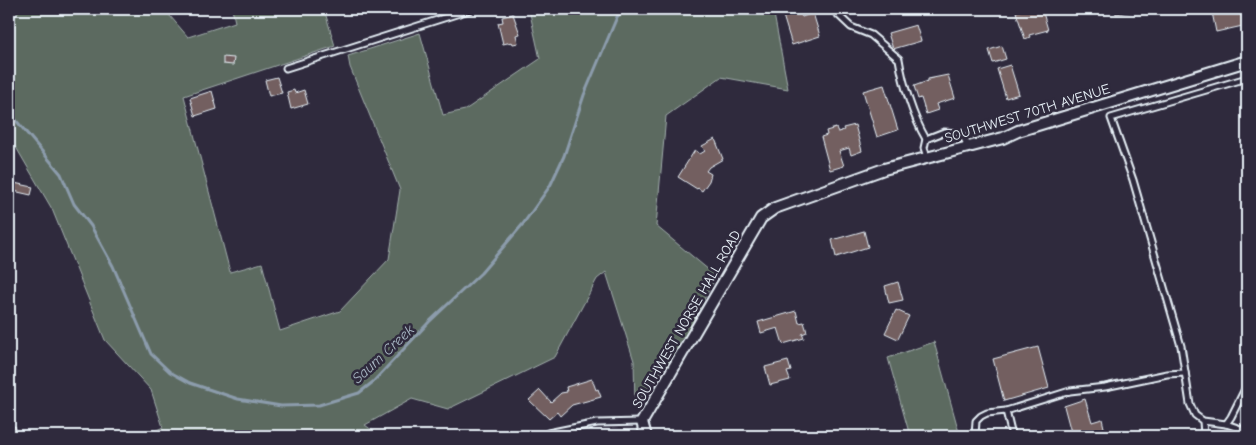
<svg xmlns="http://www.w3.org/2000/svg" width="1256" height="445" font-family="'Comic Neue',sans-serif">
<rect width="100%" height="100%" fill="#2f2a3d"/>
<filter id="ink" filterUnits="userSpaceOnUse"><feTurbulence type="fractalNoise" baseFrequency=".02" numOctaves="2"/><feDisplacementMap in="SourceGraphic" scale="10" xChannelSelector="R" yChannelSelector="G"/><feConvolveMatrix kernelMatrix="1 2 1 2 8 2 1 2 1" color-interpolation-filters="sRGB"/></filter>
<g filter="url(#ink)">
<g fill="#5c6b61" stroke="#a2aeac">
<path d="M 20,9 L 164,9 L 188,37 L 235,22 L 232,9 L 324,9 L 335,46 L 184,96 L 230,272 L 262,263 L 280,331 L 340,311 L 389,259 L 400,190 L 350,67 L 348,56 L 420,33 L 443,115 L 465,110 L 540,59 L 529,9 L 773,9 L 788,89 L 721,77 L 666,116 L 656,226 L 716,276 L 679,348 L 635,406 L 634,361 L 606,272 L 597,279 L 555,357 L 448,409 L 412,399 L 365,425 L 380,436 L 145,436 L 163,427 L 151,390 L 105,340 L 52,209 L 17,149 L 9,140 L 9,26 Z"/>
<path d="M 934,342 L 960,436 L 910,436 L 888,358 Z"/>
</g>
<g fill="none" stroke-linecap="round" stroke-linejoin="round">
<path stroke="#8c9cac" stroke-width="3" d="M 9,112 L 61,174 L 74,204 L 91,226 L 113,266 L 151,354 L 170,372 L 190,383 L 238,399 L 281,406 L 319,405 L 359,393 L 373,382 L 429,322 L 481,273 L 523,224 L 550,186 L 564,156 L 584,95 L 617,17 L 623,9"/>
</g>
<g fill="#735f60" stroke="#e8f1f8">
<path d="M 781,9 L 799,9 L 802,17 L 813,13 L 820,36 L 792,45 Z"/>
<path d="M 1026,9 L 1042,9 L 1048,30 L 1029,35 L 1030,37 L 1025,39 L 1016,12 Z"/>
<path d="M 1115,9 L 1134,9 L 1134,11 L 1116,14 Z"/>
<path d="M 1227,9 L 1247,9 L 1247,25 L 1216,32 L 1212,12 Z"/>
<path d="M 513,14 L 520,34 L 516,35 L 518,43 L 513,44 L 512,42 L 503,44 L 498,23 L 503,22 L 502,17 Z"/>
<path d="M 916,25 L 921,41 L 893,49 L 888,33 Z"/>
<path d="M 1002,46 L 1006,59 L 993,63 L 989,50 Z"/>
<path d="M 223,57 L 234,58 L 233,65 L 223,64 Z"/>
<path d="M 1010,65 L 1019,94 L 1006,98 L 997,69 Z"/>
<path d="M 948,75 L 955,98 L 936,104 L 938,110 L 926,114 L 921,98 L 918,99 L 914,86 L 928,81 L 928,79 Z"/>
<path d="M 277,77 L 282,93 L 269,96 L 265,80 Z"/>
<path d="M 884,85 L 898,130 L 877,137 L 863,91 Z"/>
<path d="M 294,90 L 295,93 L 304,90 L 308,104 L 291,109 L 287,92 Z"/>
<path d="M 212,91 L 217,109 L 195,116 L 190,98 Z"/>
<path d="M 855,125 L 862,151 L 851,155 L 849,148 L 839,151 L 844,166 L 830,170 L 821,137 L 827,135 L 826,131 L 836,128 L 838,132 L 844,130 L 843,128 Z"/>
<path d="M 715,139 L 723,159 L 709,167 L 706,171 L 711,174 L 709,181 L 702,191 L 698,188 L 697,189 L 678,177 L 695,150 L 700,154 L 705,151 L 702,146 Z"/>
<path d="M 9,175 L 14,183 L 33,187 L 31,195 L 9,190 Z"/>
<path d="M 864,231 L 868,247 L 836,257 L 832,240 Z"/>
<path d="M 898,282 L 903,300 L 889,303 L 885,286 Z"/>
<path d="M 896,310 L 909,316 L 898,339 L 885,333 Z"/>
<path d="M 796,311 L 799,323 L 804,322 L 807,332 L 802,334 L 804,338 L 783,344 L 778,328 L 761,333 L 758,322 Z"/>
<path d="M 1038,347 L 1049,388 L 1004,401 L 993,359 Z"/>
<path d="M 788,361 L 791,371 L 787,372 L 790,380 L 770,385 L 765,367 Z"/>
<path d="M 592,379 L 596,390 L 598,389 L 601,397 L 572,405 L 560,416 L 557,412 L 549,419 L 529,400 L 540,390 L 551,402 L 561,393 L 567,392 L 566,387 Z"/>
<path d="M 1085,399 L 1092,422 L 1102,419 L 1106,436 L 1072,436 L 1064,406 Z"/>
<path d="M 15,426 L 18,436 L 9,436 L 9,428 Z"/>
</g>
<g fill="none" stroke-linecap="round" stroke-linejoin="round">
<defs>
<g id="service">
<path d="M 832,9 L 851,27 L 871,35 L 899,59 C 903,84 913,117 926,139"/>
<path d="M 286,68 L 472,9"/>
<path d="M 1247,78 L 1111,118 L 1133,180 L 1181,346 L 1190,404 L 1195,415 L 1203,421 L 1226,424 L 1247,431"/>
<path d="M 927,157 L 924,148 L 926,139 L 944,132 L 960,133 L 969,146"/>
<path d="M 1006,411 L 1012,436"/>
<path d="M 1203,421 L 1204,436"/>
<path d="M 1226,424 L 1231,417 L 1247,385"/>
<path d="M 548,433 L 597,423 L 642,422"/>
<path d="M 975,436 L 976,421 L 981,416 L 987,413 L 1006,411 L 1070,391 L 1105,387 L 1167,374 L 1185,373"/>
</g>
<path id="minor" d="M 646,436 L 642,422 L 761,218 L 775,208 L 884,169 L 1003,138 L 1018,131 L 1247,61"/>
</defs>
<use href="#service" stroke="#e8f1f8" stroke-width="9"/>
<use href="#minor" stroke="#e8f1f8" stroke-width="14"/>
<use href="#service" stroke="#2f2a3d" stroke-width="5"/>
<use href="#minor" stroke="#2f2a3d" stroke-width="10"/>
</g>
</g>
<g text-anchor="middle" stroke-width="5" stroke-linejoin="round" paint-order="stroke">
<g font-size="14" fill="#e8f1f8" stroke="#2f2a3d">
<text transform="translate(1027 113) rotate(-17)" y="5">SOUTHWEST 70TH AVENUE</text>
<text transform="translate(686 319) rotate(-60)" y="5">SOUTHWEST NORSE HALL ROAD</text>
</g>
<g font-size="15" font-style="italic" fill="#aab9c6" stroke="#2f2a3d">
<text transform="translate(383 354) rotate(-43)" y="5">Saum Creek</text>
</g>
</g>
<rect width="1256" height="445" fill="none" stroke="#2f2a3d" stroke-width="30"/>
<rect x="15" y="15" width="1226" height="415" fill="none" stroke="#e8f1f8" stroke-width="2" filter="url(#ink)"/>
</svg>
